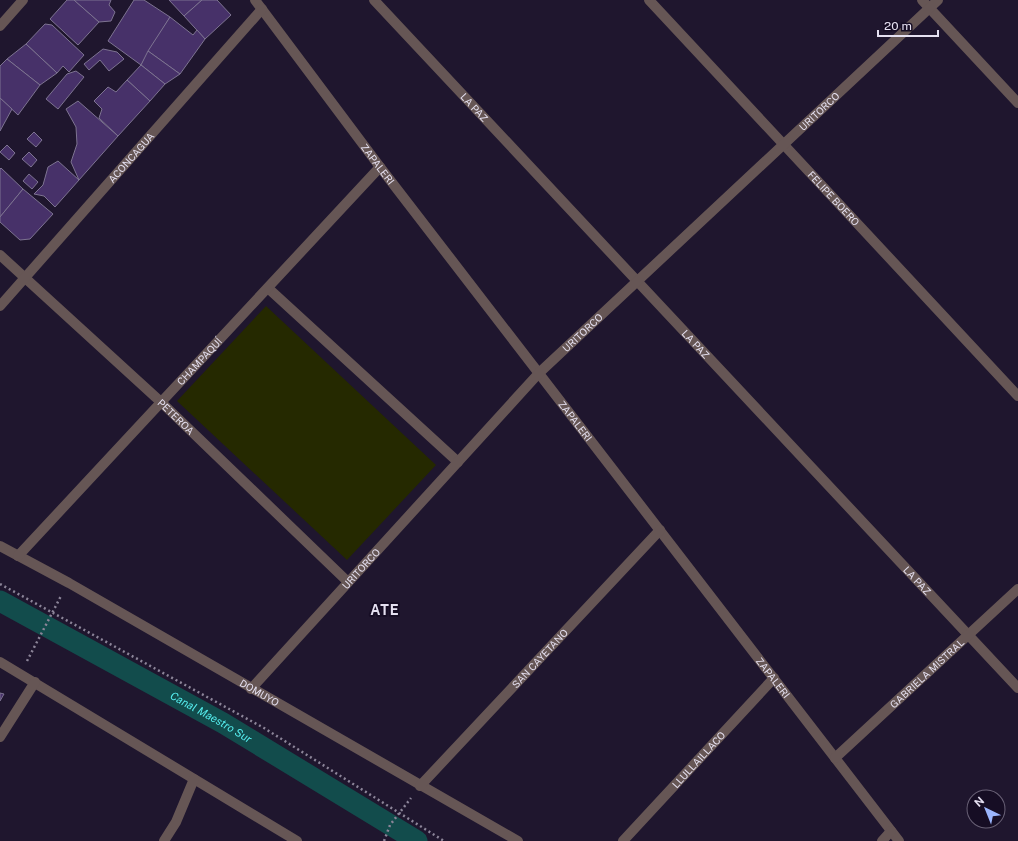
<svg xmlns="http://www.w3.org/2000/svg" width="1018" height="841" font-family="'Public Sans',sans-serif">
<rect width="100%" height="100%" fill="#1f162e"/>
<path fill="#252900" d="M 266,306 L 436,465 L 347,560 L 177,401 Z"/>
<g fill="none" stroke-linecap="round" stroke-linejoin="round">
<path stroke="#124c4c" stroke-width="21" id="s1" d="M 0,601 L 223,723 L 417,841"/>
</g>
<g fill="#473169" stroke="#7d7391">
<path d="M 67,0 L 74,0 L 99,22 L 78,45 L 50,19 Z"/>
<path d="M 74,0 L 111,0 L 109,5 L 115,12 L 111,21 L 99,22 Z"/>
<path d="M 134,0 L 144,0 L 170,17 L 141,65 L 108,41 Z"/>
<path d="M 169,0 L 202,0 L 184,16 Z"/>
<path d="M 202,0 L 217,0 L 231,15 L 205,39 L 184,16 Z"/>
<path d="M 170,17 L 193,35 L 197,30 L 205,39 L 180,74 L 148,51 Z"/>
<path d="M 45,24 L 52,25 L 84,55 L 69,72 L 63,66 L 57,73 L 26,44 Z"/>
<path d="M 26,44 L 57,73 L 40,85 L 7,59 Z"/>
<path d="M 103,49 L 117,52 L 124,59 L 109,71 L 100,60 L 89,70 L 84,64 Z"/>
<path d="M 148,51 L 180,74 L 165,84 L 141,65 Z"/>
<path d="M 7,59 L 40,85 L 18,115 L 0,98 L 0,66 Z"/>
<path d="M 141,65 L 165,84 L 150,101 L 127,80 Z"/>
<path d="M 76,71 L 84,77 L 58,109 L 46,99 L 67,74 Z"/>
<path d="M 127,80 L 150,101 L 118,136 L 99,118 L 102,109 L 94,101 L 108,87 L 116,92 Z"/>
<path d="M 0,98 L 12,109 L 0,131 Z"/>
<path d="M 78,101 L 118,136 L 79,180 L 71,162 L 77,144 L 76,127 L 66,109 Z"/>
<path d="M 34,132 L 42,140 L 36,147 L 27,139 Z"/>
<path d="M 7,145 L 15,153 L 9,160 L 0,152 Z"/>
<path d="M 29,152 L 37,160 L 31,167 L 22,159 Z"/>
<path d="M 58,161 L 79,180 L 55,207 L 44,196 L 34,194 L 43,185 L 48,167 Z"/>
<path d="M 1,168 L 23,189 L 0,217 L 0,169 Z"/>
<path d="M 29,174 L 38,182 L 32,189 L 23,181 Z"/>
<path d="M 23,189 L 53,214 L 30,239 L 20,240 L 0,222 L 0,217 Z"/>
<path d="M 0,693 L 4,694 L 0,701 Z"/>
</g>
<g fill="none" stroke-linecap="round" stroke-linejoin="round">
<g stroke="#8c8599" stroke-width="2.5" stroke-dasharray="2 3" stroke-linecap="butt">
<path d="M 0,584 L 264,728 L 444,841"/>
<path d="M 27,661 L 61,596"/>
<path d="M 384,841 L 390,825 L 411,798"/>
</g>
<g stroke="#665655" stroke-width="10">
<path id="s2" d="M 255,0 L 380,167 L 899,841"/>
<path id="s3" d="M 374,0 L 1018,688"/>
<path id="s4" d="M 649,0 L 1018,396"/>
<path d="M 922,0 L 1018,103"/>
<path d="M 0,26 L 23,0"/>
<path id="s5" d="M 0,255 L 162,403 L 348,582"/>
<path d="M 269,289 L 458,462"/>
<path id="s6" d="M 0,306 L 262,9"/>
<path id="s7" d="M 0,546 L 69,583 L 518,841"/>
<path id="s8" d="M 18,556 L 380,167"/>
<path d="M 0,662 L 297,841"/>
<path id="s9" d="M 251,689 L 539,373 L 938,0"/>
<path d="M 0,737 L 35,682"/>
<path id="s10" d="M 835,758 L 1018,589"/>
<path id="s11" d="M 420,786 L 660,530"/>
<path d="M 164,841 L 176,822 L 194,779"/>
<path id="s12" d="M 623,841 L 774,678"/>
<path d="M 882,841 L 891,831"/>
</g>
</g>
<g text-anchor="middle" stroke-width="4" stroke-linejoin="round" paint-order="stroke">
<g font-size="10" fill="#e5e0f1" stroke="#160d24">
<text dy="4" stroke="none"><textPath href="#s3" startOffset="147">LA PAZ</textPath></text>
<text dy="4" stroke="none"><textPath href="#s9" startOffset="811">URITORCO</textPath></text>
<text dy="4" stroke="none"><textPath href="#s6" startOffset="198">ACONCAGUA</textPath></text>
<text dy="4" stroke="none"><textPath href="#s2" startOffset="205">ZAPALERI</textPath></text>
<text dy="4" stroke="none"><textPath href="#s4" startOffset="271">FELIPE BOERO</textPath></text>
<text dy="4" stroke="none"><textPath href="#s9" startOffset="487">URITORCO</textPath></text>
<text dy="4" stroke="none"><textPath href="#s3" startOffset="471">LA PAZ</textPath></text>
<text dy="4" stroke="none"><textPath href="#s8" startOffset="266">CHAMPAQUÍ</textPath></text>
<text dy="4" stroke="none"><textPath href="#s5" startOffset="239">PETEROA</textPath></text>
<text dy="4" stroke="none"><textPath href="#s2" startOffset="529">ZAPALERI</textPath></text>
<text dy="4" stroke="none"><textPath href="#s9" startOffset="163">URITORCO</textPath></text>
<text dy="4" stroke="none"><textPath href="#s3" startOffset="795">LA PAZ</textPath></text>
<text dy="4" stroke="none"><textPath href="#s11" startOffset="175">SAN CAYETANO</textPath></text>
<text dy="4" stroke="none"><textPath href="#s10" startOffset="125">GABRIELA MISTRAL</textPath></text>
<text dy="4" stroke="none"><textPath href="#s2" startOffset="853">ZAPALERI</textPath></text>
<text dy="4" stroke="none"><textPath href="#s7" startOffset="298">DOMUYO</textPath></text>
<text dy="4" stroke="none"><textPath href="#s12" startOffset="111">LLULLAILLACO</textPath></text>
</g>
<g font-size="11" font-style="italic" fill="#55eced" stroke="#160d24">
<text dy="4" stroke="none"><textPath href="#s1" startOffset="241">Canal Maestro Sur</textPath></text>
</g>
<g font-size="14" font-weight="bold" letter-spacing="1" fill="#e5e0f1" stroke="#160d24">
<text x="385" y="615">ATE</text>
</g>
</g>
<g transform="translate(986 809) rotate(317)"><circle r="19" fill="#160d24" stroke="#696176"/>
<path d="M0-3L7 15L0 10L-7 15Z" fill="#9bb5fd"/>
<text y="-6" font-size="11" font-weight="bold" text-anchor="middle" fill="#e5e0f1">N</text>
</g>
<path d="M878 30v6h60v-6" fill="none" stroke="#e5e0f1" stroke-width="2"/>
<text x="884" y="30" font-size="12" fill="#e5e0f1" stroke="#160d24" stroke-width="3" paint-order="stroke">20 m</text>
</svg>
